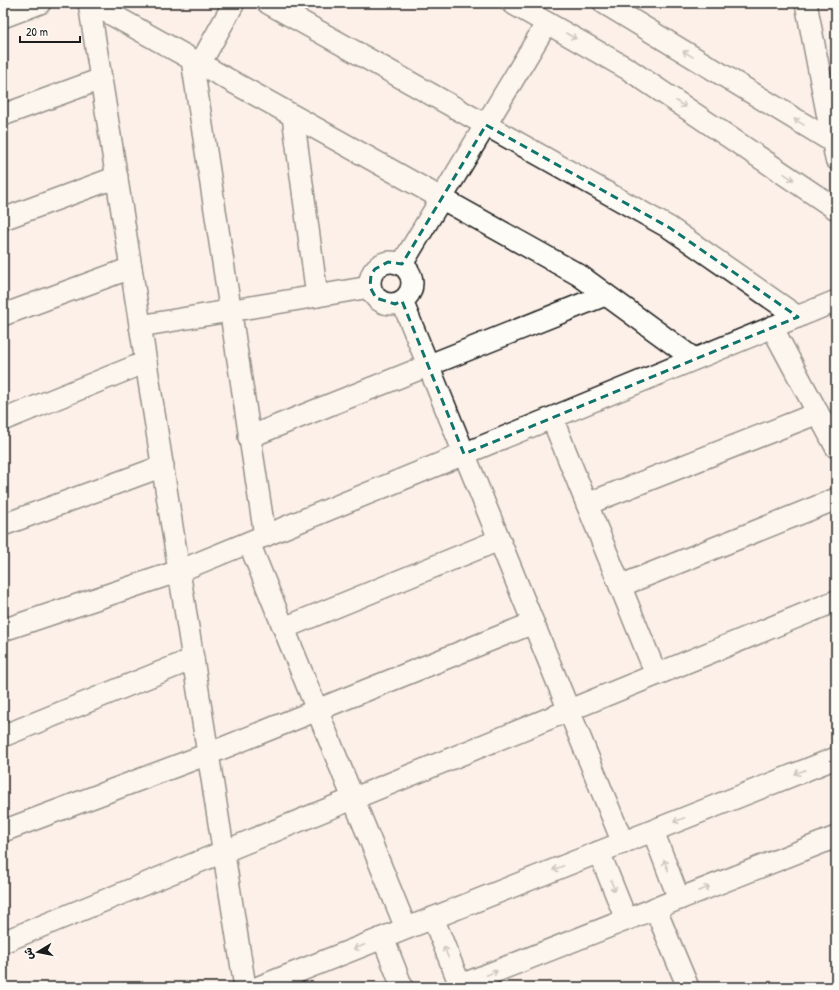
<svg xmlns="http://www.w3.org/2000/svg" width="839" height="990" font-family="'Patrick Hand','Playpen Sans Arabic',sans-serif">
<rect width="100%" height="100%" fill="#fcf0e8"/>
<filter id="ink" filterUnits="userSpaceOnUse"><feTurbulence type="fractalNoise" baseFrequency=".025" numOctaves="2"/><feDisplacementMap in="SourceGraphic" scale="8" xChannelSelector="R" yChannelSelector="G"/><feConvolveMatrix kernelMatrix="1 2 1 2 8 2 1 2 1" color-interpolation-filters="sRGB"/></filter>
<g filter="url(#ink)">
<g fill="none" stroke-linecap="round" stroke-linejoin="round">
<defs>
<g id="minor">
<path d="M 89,3 L 245,987"/>
<path d="M 91,3 L 579,275 L 694,359"/>
<path d="M 268,3 L 670,228 L 798,317"/>
<path d="M 512,3 L 628,69 L 836,209"/>
<path d="M 604,3 L 833,142"/>
<path d="M 806,3 L 836,159"/>
<path d="M 3,17 L 40,3"/>
<path d="M 192,60 L 265,536"/>
<path d="M 200,64 L 234,3"/>
<path d="M 3,115 L 101,79"/>
<path d="M 293,116 L 317,296"/>
<path d="M 3,219 L 117,177"/>
<circle cx="391" cy="283" r="21"/>
<path d="M 402,264 L 547,23"/>
<path d="M 402,301 L 623,843"/>
<path d="M 3,315 L 131,268"/>
<path d="M 140,326 L 370,287"/>
<path d="M 772,327 L 836,447"/>
<path d="M 552,418 L 656,674"/>
<path d="M 3,420 L 146,362"/>
<path d="M 249,437 L 605,295"/>
<path d="M 587,504 L 818,413"/>
<path d="M 3,525 L 163,466"/>
<path d="M 249,543 L 406,928"/>
<path d="M 620,586 L 836,499"/>
<path d="M 284,628 L 499,540"/>
<path d="M 3,630 L 179,571 L 836,301"/>
<path d="M 3,736 L 193,659"/>
<path d="M 3,831 L 208,754 L 533,623"/>
<path d="M 653,831 L 679,899"/>
<path d="M 599,852 L 626,919"/>
<path d="M 655,908 L 688,987"/>
<path d="M 433,918 L 460,985"/>
<path d="M 383,938 L 402,987"/>
<path d="M 3,942 L 836,601"/>
<path d="M 259,987 L 836,758"/>
<path d="M 456,987 L 836,837"/>
</g>
</defs>
<use href="#minor" stroke="#1c1c1c" stroke-width="24"/>
<use href="#minor" stroke="#fdfcf7" stroke-width="21"/>
</g>
<defs><path id="oneway-shaft" d="M-6 0H5M1.5-3L5.5 0L1.5 3" fill="none" stroke-width="1.6" stroke-linecap="round" stroke-linejoin="round"/></defs>
<g stroke="#989794">
<use href="#oneway-shaft" transform="translate(571 36) rotate(30)"/>
<use href="#oneway-shaft" transform="translate(688 54) rotate(-149)"/>
<use href="#oneway-shaft" transform="translate(681 104) rotate(34)"/>
<use href="#oneway-shaft" transform="translate(799 122) rotate(-149)"/>
<use href="#oneway-shaft" transform="translate(789 177) rotate(34)"/>
<use href="#oneway-shaft" transform="translate(800 772) rotate(158)"/>
<use href="#oneway-shaft" transform="translate(679 820) rotate(158)"/>
<use href="#oneway-shaft" transform="translate(666 865) rotate(-111)"/>
<use href="#oneway-shaft" transform="translate(558 868) rotate(158)"/>
<use href="#oneway-shaft" transform="translate(613 886) rotate(68)"/>
<use href="#oneway-shaft" transform="translate(704 889) rotate(-22)"/>
<use href="#oneway-shaft" transform="translate(359 947) rotate(158)"/>
<use href="#oneway-shaft" transform="translate(446 952) rotate(-112)"/>
<use href="#oneway-shaft" transform="translate(492 973) rotate(-22)"/>
</g>
</g>
<path d="M0 0H839V990H0ZM 486,125 L 670,228 L 798,317 L 464,454 L 402,301 L 395,304 L 376,298 L 370,287 L 371,275 L 375,269 L 388,262 L 402,264 Z" fill="#fcf0e8" fill-opacity=".55" fill-rule="evenodd"/>
<path fill="none" stroke="#0f766e" stroke-width="3" stroke-dasharray="8 5" stroke-linejoin="round" d="M 486,125 L 670,228 L 798,317 L 464,454 L 402,301 L 395,304 L 376,298 L 370,287 L 371,275 L 375,269 L 388,262 L 402,264 Z"/>
<rect width="839" height="990" fill="none" stroke="#fdfcf7" stroke-width="16"/>
<rect x="8" y="8" width="823" height="974" fill="none" stroke="#1c1c1c" stroke-width="1.5" filter="url(#ink)"/>
<g transform="translate(38 952) rotate(260)" stroke="#fdfcf7" stroke-width="3" paint-order="stroke">
<path d="M0-3L7 15L0 10L-7 15Z" fill="#1c1c1c"/>
<text y="-6" font-size="11" font-weight="bold" text-anchor="middle" fill="#1c1c1c">ش</text>
</g>
<path d="M20 36v6h60v-6" fill="none" stroke="#1c1c1c" stroke-width="2"/>
<text x="26" y="36" font-size="12" fill="#1c1c1c" stroke="#fdfcf7" stroke-width="3" paint-order="stroke">20 m</text>
</svg>
